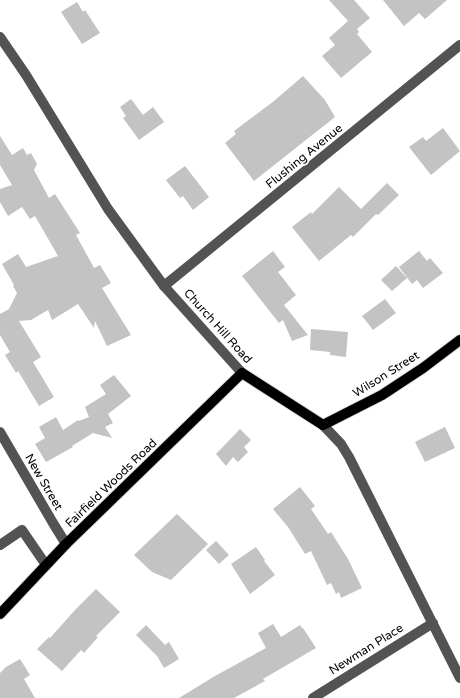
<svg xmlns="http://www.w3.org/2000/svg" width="460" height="698" font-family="'Varela Round',sans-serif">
<rect width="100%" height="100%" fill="#fff"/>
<g fill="#c3c3c3">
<path d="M 329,0 L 354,0 L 370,18 L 357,29 L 359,32 L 357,34 L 372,52 L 341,78 L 322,56 L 335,45 L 329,38 L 348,21 Z"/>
<path d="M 383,0 L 447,0 L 425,19 L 419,13 L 404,26 Z"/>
<path d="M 77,2 L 83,12 L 85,10 L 100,33 L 82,44 L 61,12 Z"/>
<path d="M 303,76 L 325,100 L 335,117 L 254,181 L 225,143 L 236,134 L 234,131 L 274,101 Z"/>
<path d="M 131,99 L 143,115 L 153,107 L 164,122 L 139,140 L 123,118 L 126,116 L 120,107 Z"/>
<path d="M 443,128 L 460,151 L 431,175 L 409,147 L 423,137 L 426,141 Z"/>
<path d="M 0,136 L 12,155 L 23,148 L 27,155 L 31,153 L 37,164 L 34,170 L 49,198 L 55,194 L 80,233 L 76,235 L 94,268 L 100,265 L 111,283 L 102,288 L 131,335 L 107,346 L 95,321 L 94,328 L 78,304 L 52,320 L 48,310 L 31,320 L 19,321 L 41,357 L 33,362 L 54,397 L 39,406 L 18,371 L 16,373 L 5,355 L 10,352 L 0,335 L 0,314 L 9,309 L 17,293 L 13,286 L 14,285 L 2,264 L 18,254 L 26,267 L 58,256 L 35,216 L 30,219 L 22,207 L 8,216 L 0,202 L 0,189 L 12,185 L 0,165 Z"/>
<path d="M 185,166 L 209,197 L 193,210 L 183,196 L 180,198 L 166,180 Z"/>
<path d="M 387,183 L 399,195 L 378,215 L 376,214 L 353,237 L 351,235 L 319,261 L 292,227 L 311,212 L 312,214 L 339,187 L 361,209 Z"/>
<path d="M 273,251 L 285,267 L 278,272 L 296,295 L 284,305 L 308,335 L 292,341 L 283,320 L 279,323 L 242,276 Z"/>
<path d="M 419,251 L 427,261 L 430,258 L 443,273 L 423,288 L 417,280 L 412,284 L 399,267 Z"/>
<path d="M 396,266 L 407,278 L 392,291 L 381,280 Z"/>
<path d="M 385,299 L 396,313 L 373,330 L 362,316 Z"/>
<path d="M 311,329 L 348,332 L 346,357 L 330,355 L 330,352 L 310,350 Z"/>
<path d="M 114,375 L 131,396 L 108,414 L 113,423 L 105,427 L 112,438 L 93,433 L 72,446 L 73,447 L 46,462 L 35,444 L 45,438 L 39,427 L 56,417 L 63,430 L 78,420 L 79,421 L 89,417 L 85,407 L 106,394 L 100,385 Z"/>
<path d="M 445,427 L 455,448 L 425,462 L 415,442 Z"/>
<path d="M 240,429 L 251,440 L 244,447 L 248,452 L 238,462 L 233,457 L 226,466 L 216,454 Z"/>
<path d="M 300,487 L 315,506 L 311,509 L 328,534 L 331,532 L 348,559 L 362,588 L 341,598 L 339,592 L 336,594 L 331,583 L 327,585 L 311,551 L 305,554 L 288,527 L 273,509 Z"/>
<path d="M 177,514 L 208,544 L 171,580 L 152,572 L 134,555 Z"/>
<path d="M 216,541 L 229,555 L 219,564 L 206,550 Z"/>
<path d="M 256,547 L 265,560 L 264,561 L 275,575 L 250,594 L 231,564 Z"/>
<path d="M 96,589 L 120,612 L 96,636 L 98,637 L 84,653 L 81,650 L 62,671 L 37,649 L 49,637 L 50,638 L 75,610 Z"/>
<path d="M 273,624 L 281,637 L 300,625 L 302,628 L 303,628 L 316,648 L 263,679 L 265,681 L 234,698 L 179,698 L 215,676 L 266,648 L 258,633 Z"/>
<path d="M 146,625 L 165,645 L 169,642 L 179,659 L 164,668 L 157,656 L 136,635 Z"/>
<path d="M 20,659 L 30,675 L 24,679 L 35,698 L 0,698 L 0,673 L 6,667 Z"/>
</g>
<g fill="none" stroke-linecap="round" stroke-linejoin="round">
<defs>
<path id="major" d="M 0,614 L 66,544 L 242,373 L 323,425 L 382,395 L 423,368 L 460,340"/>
</defs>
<use href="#major" stroke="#dbdbdb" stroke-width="12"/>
<g stroke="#535353" stroke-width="10">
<path d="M 0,37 L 26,75 L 108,209 L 164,286 L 242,373"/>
<path d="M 164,286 L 460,45"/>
<path d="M 323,425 L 341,444 L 349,457 L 460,678"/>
<path d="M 0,432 L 53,523 L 66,544"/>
<path d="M 0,545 L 22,530 L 46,565"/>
<path d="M 313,698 L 433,623"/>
</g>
<use href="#major" stroke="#000" stroke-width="10"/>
</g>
<g text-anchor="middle" stroke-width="3.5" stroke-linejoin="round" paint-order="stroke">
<g font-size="12" fill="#000" stroke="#fff">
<text transform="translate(304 156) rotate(-39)" y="4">Flushing Avenue</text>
<text transform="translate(218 326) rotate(48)" y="4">Church Hill Road</text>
<text transform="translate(386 374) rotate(-32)" y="4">Wilson Street</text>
<text transform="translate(44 482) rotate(60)" y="4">New Street</text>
<text transform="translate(111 483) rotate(-44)" y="4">Fairfield Woods Road</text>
<text transform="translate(366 649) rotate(-32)" y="4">Newman Place</text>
</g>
</g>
</svg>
